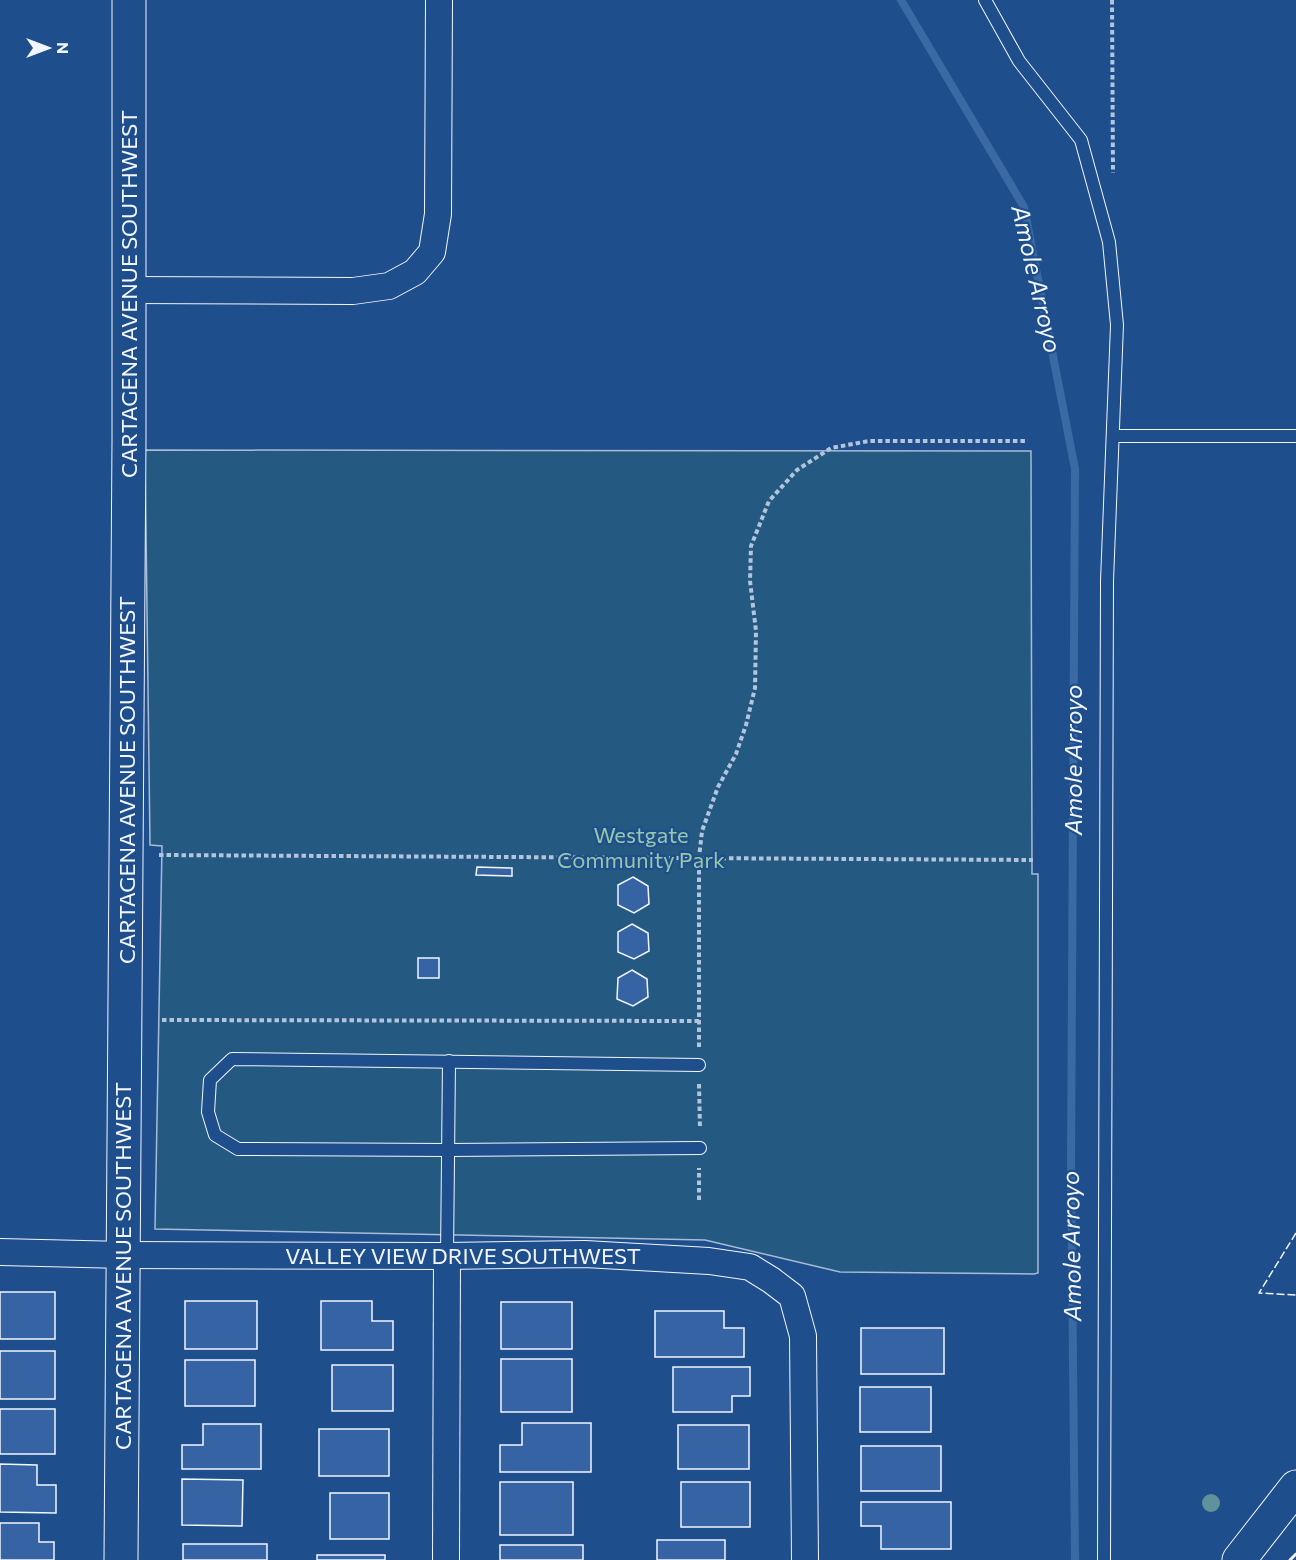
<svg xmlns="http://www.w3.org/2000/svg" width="1296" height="1560" font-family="Commissioner,sans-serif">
<rect width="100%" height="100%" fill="#1f4e8c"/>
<path fill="#245a82" stroke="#a8bbd7" stroke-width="1.5" d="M 145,450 L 1031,451 L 1032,874 L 1038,874 L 1038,1273 L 1034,1274 L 840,1272 L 705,1240 L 155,1229 L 162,846 L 150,845 Z"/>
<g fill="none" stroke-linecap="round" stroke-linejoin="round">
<path stroke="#3b69a3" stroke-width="8" d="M 901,0 L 1024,207 L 1075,469 L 1071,1161 L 1075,1560"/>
</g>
<g fill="#3563a3" stroke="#f2f6ff" stroke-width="1.5">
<path d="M 477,867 L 512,868 L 512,876 L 476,875 Z"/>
<path d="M 633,877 L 648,886 L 649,904 L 634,913 L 618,905 L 618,885 Z"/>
<path d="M 632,924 L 648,933 L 649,951 L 634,959 L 618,952 L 618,932 Z"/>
<rect x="418" y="958" width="21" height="20"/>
<path d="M 632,970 L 647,979 L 648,997 L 633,1006 L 617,999 L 618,978 Z"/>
<rect x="0" y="1292" width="55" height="47"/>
<rect x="185" y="1301" width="72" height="48"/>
<path d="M 321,1301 L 372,1301 L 372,1321 L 393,1321 L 393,1350 L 321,1350 Z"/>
<rect x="501" y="1302" width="71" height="47"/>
<path d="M 655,1311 L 724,1311 L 724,1328 L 744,1328 L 744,1357 L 655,1357 Z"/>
<rect x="861" y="1328" width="83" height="46"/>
<rect x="0" y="1351" width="55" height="48"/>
<rect x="501" y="1359" width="71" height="53"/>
<rect x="185" y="1360" width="70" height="46"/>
<rect x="332" y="1365" width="61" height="46"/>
<path d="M 673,1367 L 750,1367 L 750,1396 L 732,1396 L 732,1412 L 673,1412 Z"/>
<rect x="860" y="1387" width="71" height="45"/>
<rect x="0" y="1409" width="55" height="45"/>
<path d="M 522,1423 L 591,1423 L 591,1472 L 500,1472 L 500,1445 L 522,1445 Z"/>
<path d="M 203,1424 L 261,1424 L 261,1469 L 182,1469 L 182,1445 L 203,1445 Z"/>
<rect x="678" y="1425" width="71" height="44"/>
<rect x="319" y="1429" width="70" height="47"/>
<rect x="861" y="1446" width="80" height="45"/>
<path d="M 0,1464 L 37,1465 L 37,1485 L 56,1485 L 56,1513 L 0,1512 Z"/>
<path d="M 182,1479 L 243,1480 L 242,1526 L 182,1525 Z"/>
<rect x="500" y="1482" width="73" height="53"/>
<rect x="681" y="1482" width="69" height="45"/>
<rect x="330" y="1493" width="59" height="46"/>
<path d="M 861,1502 L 951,1502 L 951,1549 L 881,1549 L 881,1526 L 861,1526 Z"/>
<path d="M 0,1523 L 39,1523 L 39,1542 L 54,1542 L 54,1560 L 0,1560 Z"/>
<rect x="657" y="1540" width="68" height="20"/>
<rect x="183" y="1544" width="84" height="16"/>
<rect x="500" y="1545" width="83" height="15"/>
<rect x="317" y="1555" width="68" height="5"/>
</g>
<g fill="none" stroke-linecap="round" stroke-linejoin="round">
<defs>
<g id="lane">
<path d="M 985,0 L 1019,61 L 1081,140 L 1109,242 L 1117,325 L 1107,581 L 1104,1560"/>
<path d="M 1113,436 L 1296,436"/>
<path d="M 699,1065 L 232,1059 L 210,1080 L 208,1112 L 215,1135 L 238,1149 L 448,1150 L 700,1148"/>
<path d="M 447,1256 L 449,1061"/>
</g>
<g id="street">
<path d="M 129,290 L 353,291 L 389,286 L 415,272 L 432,252 L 438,214 L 439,0"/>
<path d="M 0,1252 L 124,1255 L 447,1256 L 585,1254 L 709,1261 L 750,1267 L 771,1280 L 792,1296 L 803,1336 L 805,1560"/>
<path d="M 446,1560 L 447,1256"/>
</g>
<g id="secondary">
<path d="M 121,1560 L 129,440 L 129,0"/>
<path d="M 1239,1560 L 1296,1487"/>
</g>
</defs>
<use href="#lane" stroke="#f2f6ff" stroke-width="14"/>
<use href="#street" stroke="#f2f6ff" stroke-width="28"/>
<use href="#secondary" stroke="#f2f6ff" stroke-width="35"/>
<g stroke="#b3c4dc" stroke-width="4" stroke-dasharray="4.5 3" stroke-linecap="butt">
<path d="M 1112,0 L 1113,173"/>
<path d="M 159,855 L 1033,860"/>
<path d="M 162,1020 L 699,1021"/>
<path d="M 699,1047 L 699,858 L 702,831 L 718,787 L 736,754 L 746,725 L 755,688 L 756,631 L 750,581 L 751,546 L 769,501 L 797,470 L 831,448 L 869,441 L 1028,441"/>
<path d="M 699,1084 L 700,1128"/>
<path d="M 699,1200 L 699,1168"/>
</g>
<use href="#lane" stroke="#1f4e8c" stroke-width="12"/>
<use href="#street" stroke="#1f4e8c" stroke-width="26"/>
<use href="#secondary" stroke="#1f4e8c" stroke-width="33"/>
<path stroke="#f2f6ff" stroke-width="1.5" stroke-dasharray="8 3" stroke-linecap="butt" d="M 1296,1233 L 1259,1293 L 1296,1295"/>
<path stroke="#f2f6ff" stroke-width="3" d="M 1290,1560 L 1296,1554"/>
</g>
<circle fill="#61919a" cx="1211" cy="1503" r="9"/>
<g text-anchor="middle" stroke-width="4.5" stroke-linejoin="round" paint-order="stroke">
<g font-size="22" fill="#f2f6ff" stroke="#1f4e8c">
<text transform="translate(129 294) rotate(-90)" y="8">CARTAGENA AVENUE SOUTHWEST</text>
<text transform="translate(127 780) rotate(-90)" y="8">CARTAGENA AVENUE SOUTHWEST</text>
<text x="463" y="1264">VALLEY VIEW DRIVE SOUTHWEST</text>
<text transform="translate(123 1266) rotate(-90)" y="8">CARTAGENA AVENUE SOUTHWEST</text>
</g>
<g font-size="22" fill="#97c8a6" stroke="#1f4e8c">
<text x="641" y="843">Westgate<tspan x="641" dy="25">Community Park</tspan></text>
</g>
<g font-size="24" font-style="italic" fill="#f2f6ff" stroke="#1f4e8c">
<text transform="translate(1036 279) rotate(77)" y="8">Amole Arroyo</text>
<text transform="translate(1074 760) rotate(-90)" y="8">Amole Arroyo</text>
<text transform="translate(1072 1246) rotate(-91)" y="8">Amole Arroyo</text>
</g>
</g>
<g transform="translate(48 48) rotate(90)" stroke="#1f4e8c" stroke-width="4.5" paint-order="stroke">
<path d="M0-4.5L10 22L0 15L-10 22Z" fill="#f2f6ff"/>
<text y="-9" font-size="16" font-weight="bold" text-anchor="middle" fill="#f2f6ff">N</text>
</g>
</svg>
